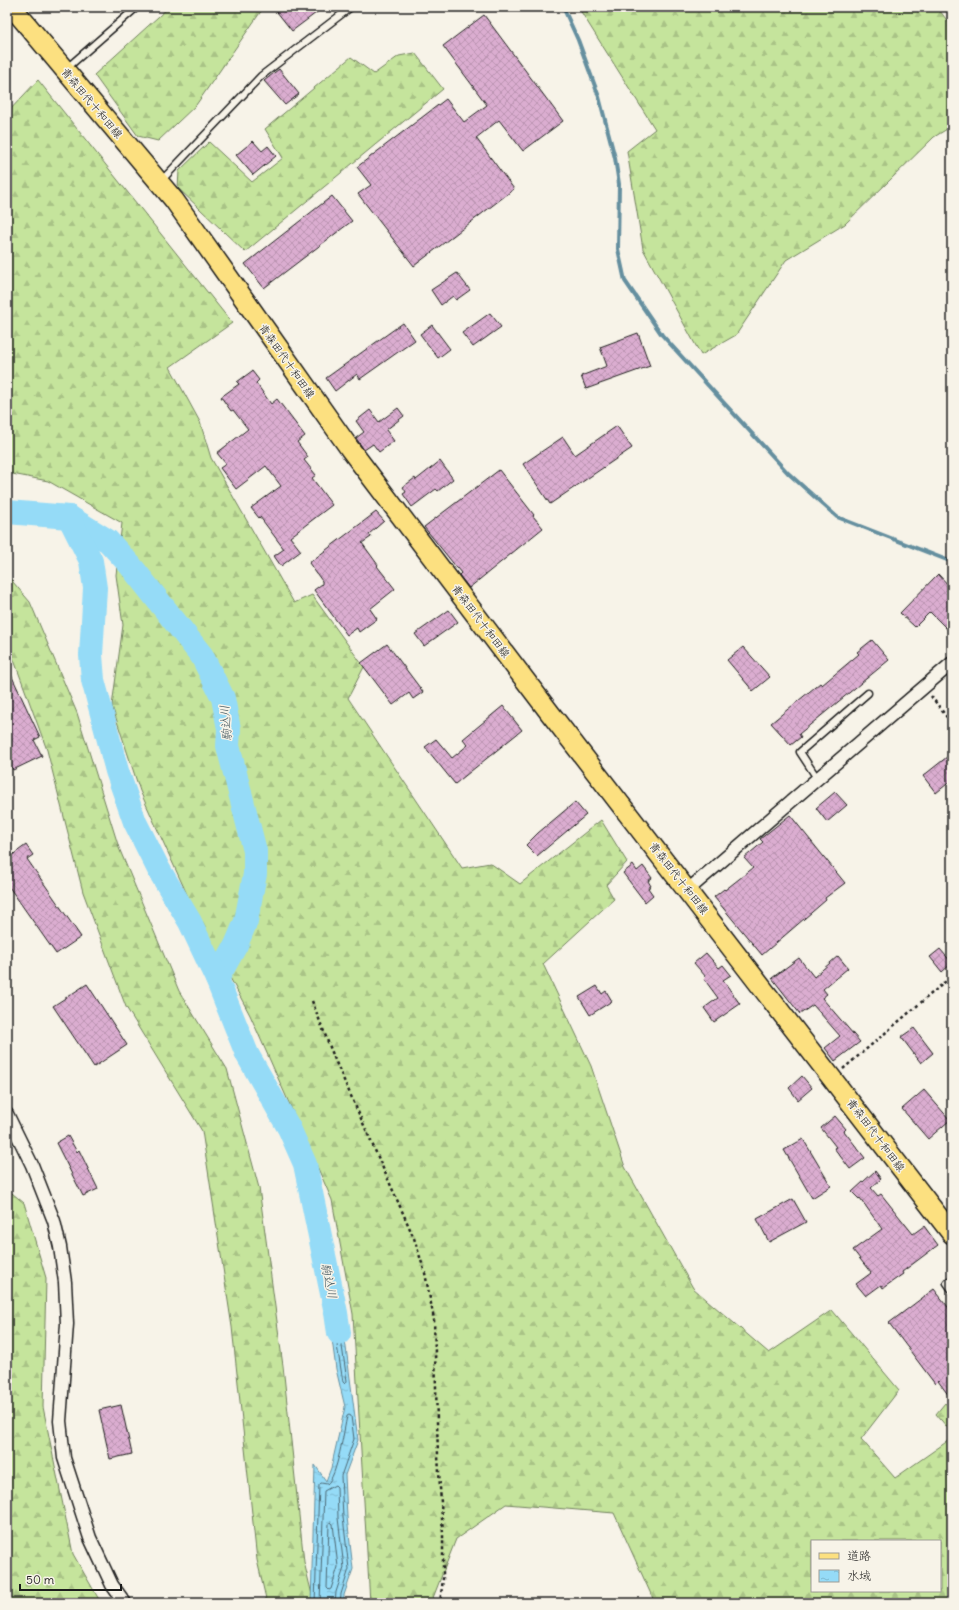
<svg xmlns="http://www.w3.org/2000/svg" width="959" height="1610" font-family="Delius,'Klee One',sans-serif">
<defs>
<pattern id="forest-firs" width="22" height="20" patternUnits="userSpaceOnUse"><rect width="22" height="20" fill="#c5e49c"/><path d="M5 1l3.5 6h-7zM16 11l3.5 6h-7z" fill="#a9c386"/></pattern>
<pattern id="water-ripples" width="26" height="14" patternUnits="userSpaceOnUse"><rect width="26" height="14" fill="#95dbf7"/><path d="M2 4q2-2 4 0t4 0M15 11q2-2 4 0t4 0" fill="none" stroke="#80bbd3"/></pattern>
<pattern id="building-cross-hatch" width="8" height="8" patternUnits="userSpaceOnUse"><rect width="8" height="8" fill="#dbadd0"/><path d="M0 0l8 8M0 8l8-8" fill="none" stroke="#bb94b2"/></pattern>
</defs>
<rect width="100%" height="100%" fill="#f7f3e8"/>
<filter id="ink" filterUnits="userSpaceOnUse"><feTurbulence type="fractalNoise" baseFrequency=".025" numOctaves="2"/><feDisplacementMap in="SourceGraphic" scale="8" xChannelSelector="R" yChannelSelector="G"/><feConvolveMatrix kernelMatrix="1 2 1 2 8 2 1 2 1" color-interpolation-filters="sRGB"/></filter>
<g filter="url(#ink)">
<g fill="url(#forest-firs)" stroke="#70805c" fill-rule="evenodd">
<path d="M 169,7 L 264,7 L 196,105 L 158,141 L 138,136 L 94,75 Z"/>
<path d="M 578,7 L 937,7 L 952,27 L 952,126 L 934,137 L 845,224 L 786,260 L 736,335 L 701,355 L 643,249 L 627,151 L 655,129 Z"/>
<path d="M 415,53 L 443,89 L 245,252 L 178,188 L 179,171 L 209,142 L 252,182 L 283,158 L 265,129 L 351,57 L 374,74 L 399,56 Z"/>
<path d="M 38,80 L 232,323 L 170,367 L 200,422 L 211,458 L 294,603 L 312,595 L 364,667 L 348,698 L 462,868 L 490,863 L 520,884 L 601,820 L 627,862 L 606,885 L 614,899 L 543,964 L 591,1066 L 625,1167 L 693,1288 L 769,1353 L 832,1310 L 899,1390 L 861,1439 L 895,1478 L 952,1438 L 952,1603 L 655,1603 L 614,1513 L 506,1504 L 456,1539 L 431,1603 L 370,1603 L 353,1314 L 332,1200 L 250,1015 L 195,912 L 140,791 L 112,706 L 123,625 L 116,575 L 122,523 L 48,481 L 7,473 L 7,113 ZM 812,1541 L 940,1541 L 940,1591 L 812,1591 Z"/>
<path d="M 7,575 L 30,602 L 77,713 L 119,848 L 179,991 L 227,1069 L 259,1188 L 283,1366 L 304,1562 L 314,1603 L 267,1603 L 257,1560 L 232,1327 L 202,1131 L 126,1007 L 83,892 L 47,750 L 14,660 L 7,650 Z"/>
<path d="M 7,1189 L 24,1203 L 46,1278 L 43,1407 L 73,1554 L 101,1603 L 7,1603 Z"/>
<path d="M 945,1403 L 952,1410 L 952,1433 L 936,1414 Z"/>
</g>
<path fill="url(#water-ripples)" stroke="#658f9f" d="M 334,1282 L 344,1332 L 358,1440 L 345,1475 L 347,1517 L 353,1569 L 344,1595 L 344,1603 L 311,1603 L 315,1465 L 326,1481 L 331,1468 L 345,1407 L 336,1369 L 331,1332 Z"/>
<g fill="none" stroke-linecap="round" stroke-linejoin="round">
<g stroke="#4c6874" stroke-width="1">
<path d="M 337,1327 L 339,1328 L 340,1332 L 347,1381 L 345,1384 L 343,1382 L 335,1333 Z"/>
<path d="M 331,1522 L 333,1524 L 338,1567 L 331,1589 L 329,1590 L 327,1588 L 329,1524 Z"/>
<path d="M 315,1603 L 319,1485 L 321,1483 L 327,1484 C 337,1477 344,1430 347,1416 L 349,1415 L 351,1416 L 354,1439 L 341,1476 L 343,1517 L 349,1569 L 341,1594 L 340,1603"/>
<path d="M 320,1603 L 324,1491 L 335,1485 L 337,1487 L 338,1518 L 344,1568 L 336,1592 L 335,1603"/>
</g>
<path stroke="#658f9f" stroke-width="4" d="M 563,7 L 578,40 L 599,97 L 615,158 L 619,184 L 618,249 L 625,281 L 662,335 L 788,473 L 837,517 L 952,562"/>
<g stroke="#95dbf7" stroke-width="24">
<path d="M 7,512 L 69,517 L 108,541 L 130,565 L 202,656 L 223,698 L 229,729 L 228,746 L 255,851 L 255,874 L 246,921 L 236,945 L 217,979"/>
<path d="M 69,517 L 91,561 L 95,588 L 91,655 L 93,680 L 117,771 L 135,822 L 159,870 L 190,922 L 217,979 L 247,1054 L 289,1128 L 305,1164 L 336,1313 L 339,1333"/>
</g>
</g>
<g fill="url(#building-cross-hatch)" stroke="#1c1c1c">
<path d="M 273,7 L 324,7 L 292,31 Z"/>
<path d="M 484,15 L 563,121 L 523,151 L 499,120 L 476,138 L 514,189 L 414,266 L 358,194 L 371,185 L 357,167 L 446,99 L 464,122 L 487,105 L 443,46 Z"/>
<path d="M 279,69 L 299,94 L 285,105 L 264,81 Z"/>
<path d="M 253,141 L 262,151 L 268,146 L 276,156 L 253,175 L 236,155 Z"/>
<path d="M 332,196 L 352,221 L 264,288 L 245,264 Z"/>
<path d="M 457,273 L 470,290 L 456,300 L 453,296 L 441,305 L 431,290 Z"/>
<path d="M 490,313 L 501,327 L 473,347 L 462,333 Z"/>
<path d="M 403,323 L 415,340 L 360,379 L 357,374 L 335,391 L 326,378 Z"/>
<path d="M 432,325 L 450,349 L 438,358 L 420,334 Z"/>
<path d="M 638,333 L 650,366 L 586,389 L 581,376 L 607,366 L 600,347 Z"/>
<path d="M 252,371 L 259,380 L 256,383 L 271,404 L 277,399 L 305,436 L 297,442 L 308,457 L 304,460 L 316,475 L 312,478 L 332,505 L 290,537 L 301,551 L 281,566 L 274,556 L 284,549 L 260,517 L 259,518 L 251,508 L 281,486 L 266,466 L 236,489 L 220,468 L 226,464 L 217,453 L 248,429 L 233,410 L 231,411 L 221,397 L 239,384 L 237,382 Z"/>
<path d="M 398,408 L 404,416 L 386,430 L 394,441 L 379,452 L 373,444 L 364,450 L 356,438 L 364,432 L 356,421 L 370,410 L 379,422 Z"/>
<path d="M 617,426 L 632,448 L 550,504 L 523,464 L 563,437 L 575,455 Z"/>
<path d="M 440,461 L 453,479 L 438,491 L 436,489 L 412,507 L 403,494 L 406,492 L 403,487 L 415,478 L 416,480 Z"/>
<path d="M 499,470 L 534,515 L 533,516 L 543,528 L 469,588 L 459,575 L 461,573 L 424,527 Z"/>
<path d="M 376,512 L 384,521 L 369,534 L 371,537 L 362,543 L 378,565 L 377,566 L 395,589 L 370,609 L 377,619 L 359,632 L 357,628 L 347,635 L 314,590 L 322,584 L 322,581 L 309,563 Z"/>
<path d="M 938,574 L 952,589 L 952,634 L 930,612 L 915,627 L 900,613 Z"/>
<path d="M 449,610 L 458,622 L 424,646 L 415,634 Z"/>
<path d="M 872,640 L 889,660 L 799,734 L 801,737 L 791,745 L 771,723 L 820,683 L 822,685 L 859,654 L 857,652 Z"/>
<path d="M 387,644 L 423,692 L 413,699 L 409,693 L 393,705 L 361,663 Z"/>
<path d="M 743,647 L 770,677 L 753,691 L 727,660 Z"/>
<path d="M 7,666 L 40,737 L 34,740 L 42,756 L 13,770 L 7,758 L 7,749 L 11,747 L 7,738 Z"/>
<path d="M 503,706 L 522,730 L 455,784 L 425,747 L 436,739 L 452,758 L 468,745 L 463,739 Z"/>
<path d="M 952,753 L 952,780 L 936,793 L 923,776 Z"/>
<path d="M 835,792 L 847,805 L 827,822 L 816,808 Z"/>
<path d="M 575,802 L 586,815 L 537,856 L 526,845 L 538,833 Z"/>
<path d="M 790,815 L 845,883 L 825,898 L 826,900 L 762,955 L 714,897 L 724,889 L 725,890 L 753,868 L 744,858 L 763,842 L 760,839 Z"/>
<path d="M 26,845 L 33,855 L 27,859 L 81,937 L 56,954 L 7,884 L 7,859 Z"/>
<path d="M 633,865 L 637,871 L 643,866 L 652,878 L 648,881 L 651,886 L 648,888 L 653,895 L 645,902 L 623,873 Z"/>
<path d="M 940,949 L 952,963 L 942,972 L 930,957 Z"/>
<path d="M 706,953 L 719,968 L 723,965 L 731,975 L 723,980 L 740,1004 L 714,1022 L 704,1008 L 718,998 L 704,979 L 706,977 L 694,963 Z"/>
<path d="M 838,956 L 848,968 L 823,989 L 827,994 L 822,998 L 860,1042 L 835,1061 L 825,1048 L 840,1036 L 813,1005 L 800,1014 L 772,978 L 799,958 L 814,977 Z"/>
<path d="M 87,984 L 127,1045 L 94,1067 L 53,1006 Z"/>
<path d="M 597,986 L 602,994 L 606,991 L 612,1001 L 590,1015 L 579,997 Z"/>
<path d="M 914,1028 L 933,1053 L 921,1063 L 901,1037 Z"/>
<path d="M 802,1076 L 812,1088 L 798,1100 L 789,1088 Z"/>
<path d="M 924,1090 L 950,1120 L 928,1139 L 902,1109 Z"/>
<path d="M 835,1116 L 846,1129 L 844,1131 L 865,1158 L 850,1169 L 834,1148 L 836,1147 L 821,1128 Z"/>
<path d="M 68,1136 L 77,1152 L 79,1150 L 98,1189 L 83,1196 L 56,1143 Z"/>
<path d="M 803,1139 L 831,1186 L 812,1198 L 784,1150 Z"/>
<path d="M 875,1171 L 881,1179 L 871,1188 L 878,1196 L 881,1194 L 913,1234 L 924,1226 L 938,1245 L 902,1272 L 903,1274 L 883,1288 L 881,1285 L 866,1296 L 856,1284 L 871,1273 L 853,1250 L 882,1229 L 860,1198 L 859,1199 L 852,1192 Z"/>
<path d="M 793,1199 L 806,1222 L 769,1242 L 757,1219 Z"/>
<path d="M 934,1289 L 952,1312 L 952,1400 L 938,1381 L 935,1384 L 889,1323 Z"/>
<path d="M 121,1405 L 132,1454 L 110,1459 L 99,1410 Z"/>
</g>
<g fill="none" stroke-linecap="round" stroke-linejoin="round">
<defs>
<g id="lane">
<path d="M 67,68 L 137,7"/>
<path d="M 161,181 L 261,76 L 351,7"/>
<path d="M 817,778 L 800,752 L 868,693"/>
<path d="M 952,1279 L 947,1283 L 952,1290"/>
</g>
<g id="street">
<path d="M 688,890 L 952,663"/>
<path d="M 7,1114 L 32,1165 L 54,1221 L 60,1247 L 65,1282 L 67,1324 L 60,1421 L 64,1458 L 90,1538 L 112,1585 L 125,1603"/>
</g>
<path id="primary" d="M 12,7 L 174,200 L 350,449 L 550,713 L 952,1234"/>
</defs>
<use href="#lane" stroke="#1c1c1c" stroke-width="9"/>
<use href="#street" stroke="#1c1c1c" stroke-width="15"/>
<use href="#primary" stroke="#1c1c1c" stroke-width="22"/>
<g stroke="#1c1c1c" stroke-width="2.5" stroke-dasharray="3 3" stroke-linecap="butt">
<path d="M 931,696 L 952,724"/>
<path d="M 312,1001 L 335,1060 L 414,1238 L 425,1273 L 434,1319 L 438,1456 L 443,1534 L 443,1579 L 440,1603"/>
<path d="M 843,1069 L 952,976"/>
</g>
<use href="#lane" stroke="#f7f3e8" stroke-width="6"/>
<use href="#street" stroke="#f7f3e8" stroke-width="12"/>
<use href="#primary" stroke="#fce080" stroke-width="19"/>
</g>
</g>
<g text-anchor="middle" stroke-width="3" stroke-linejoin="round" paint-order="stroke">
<g font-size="11" fill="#1c1c1c" stroke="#f7f3e8">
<text transform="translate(92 103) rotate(50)" y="4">青森田代十和田線</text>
<text transform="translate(287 361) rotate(55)" y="4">青森田代十和田線</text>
<text transform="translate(481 621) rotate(53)" y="4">青森田代十和田線</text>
<text transform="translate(679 878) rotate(52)" y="4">青森田代十和田線</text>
<text transform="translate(876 1135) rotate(53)" y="4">青森田代十和田線</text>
</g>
<g font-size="12" font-style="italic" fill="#40555e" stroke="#f7f3e8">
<text transform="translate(226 723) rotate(-95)" y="4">駒込川</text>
<text transform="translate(329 1281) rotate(78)" y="4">駒込川</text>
</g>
</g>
<rect width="959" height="1610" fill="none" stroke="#f7f3e8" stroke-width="24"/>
<rect x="12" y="12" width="935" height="1586" fill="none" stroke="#1c1c1c" stroke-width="1.5" filter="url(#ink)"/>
<rect x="811" y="1540" width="130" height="52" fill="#f7f3e8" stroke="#9f9d96"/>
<rect x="819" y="1553" width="20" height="6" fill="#fce080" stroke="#9f9d96"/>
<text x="847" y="1560" font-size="12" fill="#1c1c1c">道路</text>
<rect x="819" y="1570" width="20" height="12" fill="url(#water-ripples)" stroke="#9f9d96"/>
<text x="847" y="1580" font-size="12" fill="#1c1c1c">水域</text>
<path d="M20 1584v6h101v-6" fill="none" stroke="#1c1c1c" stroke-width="2"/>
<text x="26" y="1584" font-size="12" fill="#1c1c1c" stroke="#f7f3e8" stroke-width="3" paint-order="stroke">50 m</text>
</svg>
